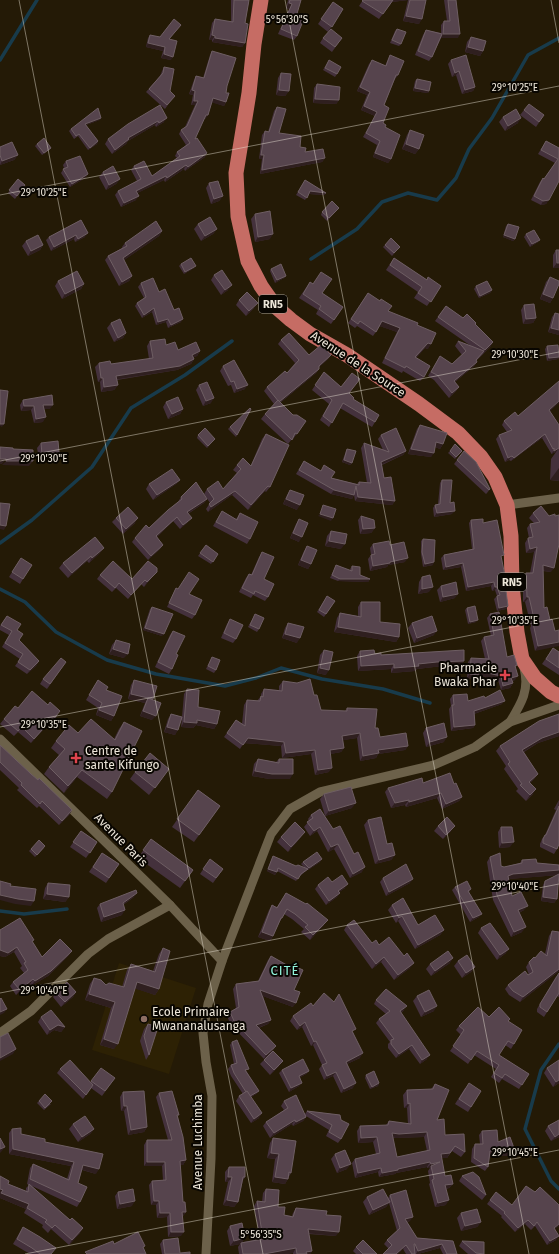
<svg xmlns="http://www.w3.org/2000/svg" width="559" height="1254" font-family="'Fira Sans',sans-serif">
<rect width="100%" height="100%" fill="#241a06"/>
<path fill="#2d2104" d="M 119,963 L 196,988 L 169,1074 L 92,1050 Z"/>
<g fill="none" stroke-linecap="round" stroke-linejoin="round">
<g stroke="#183b4b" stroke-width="3.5">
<path d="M 0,60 L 37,0"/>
<path d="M 311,259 L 357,229 L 382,202 L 408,193 L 437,200 L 456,178 L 469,149 L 492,118 L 528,55 L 559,38"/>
<path d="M 0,543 L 32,520 L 92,467 L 131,408 L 185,375 L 232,341"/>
<path d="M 0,589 L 25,602 L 56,632 L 107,660 L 156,674 L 225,686 L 256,678 L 281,668 L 322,679 L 383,689 L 430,703"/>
<path d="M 0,911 L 24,914 L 67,909"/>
<path d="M 559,1044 L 541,1070 L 525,1129 L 551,1181 L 559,1189"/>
</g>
<g stroke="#6c614a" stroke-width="9">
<path d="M 507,505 L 559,498"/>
<path d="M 510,722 C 521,704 530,690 524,668"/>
<path d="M 0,739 L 170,905 L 222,961"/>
<path d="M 0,1033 L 31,1011 L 88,954 L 108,939 L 170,905"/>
<path d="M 206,1254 L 211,1159 L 212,1096 L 206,1062 L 203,1033 L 208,1004 L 222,961 L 271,834 L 290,809 L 320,792 L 434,765 L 475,747 L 510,722 L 559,705"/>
</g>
<path stroke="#c66c64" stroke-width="15" d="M 261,0 L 254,44 L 249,93 L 236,173 L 238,216 L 248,261 L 261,286 L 275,306 L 291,320 L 310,334 L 347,355 L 419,404 L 458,433 L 481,457 L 495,477 L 507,505 L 511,536 L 512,585 L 517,632 L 522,659 L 535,678 L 551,692 L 559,696"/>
</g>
<g fill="#44313c" fill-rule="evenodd">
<path d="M 231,0 L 249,0 L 245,23 L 245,43 L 242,47 L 212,42 L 212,40 L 209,40 L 212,23 L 215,19 L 231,22 Z"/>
<path d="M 288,0 L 301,0 L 296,17 L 297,36 L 294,40 L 278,34 L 289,9 L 286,8 Z"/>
<path d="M 363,0 L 426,0 L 419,24 L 403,21 L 408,0 L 392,2 L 379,19 L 359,6 Z"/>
<path d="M 444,0 L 456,0 L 458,38 L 441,38 L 432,57 L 429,61 L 415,55 L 423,35 L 426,30 L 441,33 L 441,25 L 444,21 L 447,21 Z"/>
<path d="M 333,2 L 343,9 L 328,32 L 318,24 Z"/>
<path d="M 181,25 L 169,39 L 171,60 L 161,58 L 163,51 L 146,47 L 148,38 L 150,35 L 160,37 Z"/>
<path d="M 397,29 L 401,44 L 399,46 L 390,43 L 395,31 Z"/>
<path d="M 471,37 L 483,51 L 480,56 L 465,52 L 467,42 Z"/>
<path d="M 323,38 L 342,38 L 332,52 L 320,43 Z"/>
<path d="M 212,51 L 227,86 L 226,93 L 226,102 L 224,106 L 212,102 L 208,115 L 205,119 L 204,119 L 195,139 L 205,157 L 185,171 L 184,169 L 165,182 L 164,180 L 137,193 L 136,200 L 121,207 L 115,195 L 118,191 L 137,181 L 131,170 L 134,166 L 152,176 L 177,158 L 175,156 L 177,152 L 186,145 L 179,134 L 181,130 L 185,127 L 195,105 L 191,105 L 193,95 L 189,94 L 194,80 L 196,76 L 203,78 L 210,55 Z"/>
<path d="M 390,55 L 398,75 L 395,79 L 384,105 L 383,123 L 385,127 L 391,159 L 388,163 L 373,157 L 377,145 L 363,137 L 375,116 L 361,110 L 367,95 L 357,91 L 369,64 L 372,60 L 385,66 L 388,59 Z"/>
<path d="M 329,60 L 337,74 L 335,77 L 323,70 Z"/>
<path d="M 451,60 L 475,87 L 473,91 L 462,94 L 456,75 L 452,77 L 448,64 Z"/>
<path d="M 164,67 L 172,99 L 165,109 L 146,92 L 160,76 L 162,71 Z"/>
<path d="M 281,73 L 289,91 L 285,96 L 276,95 L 278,78 Z"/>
<path d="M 417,79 L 429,91 L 428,93 L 413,91 L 415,81 Z"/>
<path d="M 317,84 L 339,100 L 336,104 L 313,103 L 314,88 Z"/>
<path d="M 160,105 L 164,122 L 156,127 L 155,125 L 128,141 L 126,144 L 112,154 L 105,144 L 108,139 Z"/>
<path d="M 277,107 L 279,133 L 300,147 L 305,152 L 325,158 L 322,162 L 260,174 L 262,159 L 259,159 L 262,135 L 265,131 L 268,132 L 274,111 Z"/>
<path d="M 524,110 L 544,115 L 536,127 L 520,115 Z"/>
<path d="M 503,117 L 518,123 L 505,131 L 499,122 Z"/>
<path d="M 100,120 L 86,125 L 98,141 L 97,144 L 88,150 L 78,136 L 74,139 L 69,131 L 71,129 Z"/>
<path d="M 410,130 L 419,149 L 415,154 L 402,149 L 407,135 Z"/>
<path d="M 546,141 L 559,148 L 559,181 L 546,204 L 541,205 L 531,200 L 540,182 L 543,178 L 544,179 L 555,163 L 538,154 Z"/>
<path d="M 37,144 L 51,148 L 49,150 L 42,155 L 35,146 Z"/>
<path d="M 0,147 L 18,155 L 14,160 L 0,165 Z"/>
<path d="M 66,161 L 88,174 L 85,178 L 70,187 L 61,173 L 64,168 L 63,165 Z"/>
<path d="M 103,172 L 120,179 L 116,184 L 106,190 L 99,177 Z"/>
<path d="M 18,179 L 25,185 L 15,199 L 8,193 Z"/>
<path d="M 305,180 L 326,193 L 324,195 L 309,194 L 305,200 L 296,195 Z"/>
<path d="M 209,183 L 223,196 L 219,201 L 211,204 L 206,188 Z"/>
<path d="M 339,208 L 327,221 L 321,215 L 322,212 Z"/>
<path d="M 255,214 L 270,239 L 255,242 L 251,219 Z"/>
<path d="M 81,220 L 85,237 L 75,242 L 74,239 L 51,251 L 46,240 L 49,237 Z"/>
<path d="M 198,224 L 217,229 L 213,234 L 201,241 L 194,229 Z"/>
<path d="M 508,224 L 515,239 L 513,241 L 503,237 L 506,226 Z"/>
<path d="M 162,231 L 159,236 L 124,260 L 132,276 L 129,281 L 119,286 L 105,260 L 108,256 L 122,248 L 122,247 L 125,243 Z"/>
<path d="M 526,234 L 538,242 L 530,247 L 524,237 Z"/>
<path d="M 26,241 L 43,245 L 40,250 L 28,256 L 22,246 Z"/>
<path d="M 385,245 L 398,249 L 392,256 L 383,247 Z"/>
<path d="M 556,250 L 559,250 L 559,268 L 553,268 L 553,255 Z"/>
<path d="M 394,258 L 427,280 L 441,286 L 427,306 L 414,298 L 418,292 L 386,270 Z"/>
<path d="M 181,264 L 194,268 L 184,274 L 179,266 Z"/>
<path d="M 271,269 L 286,276 L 284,278 L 275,283 L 270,271 Z"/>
<path d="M 214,275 L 228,290 L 221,295 L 211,280 Z"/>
<path d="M 550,277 L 553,298 L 550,303 L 540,299 L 546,282 Z"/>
<path d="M 58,281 L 84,284 L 81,289 L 62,299 L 55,286 Z"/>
<path d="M 310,282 L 313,284 L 322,293 L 343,307 L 331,324 L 316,314 L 318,310 L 299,298 Z"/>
<path d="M 141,283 L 159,292 L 174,310 L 181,322 L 168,328 L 166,322 L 156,325 L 152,312 L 142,318 L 135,306 L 137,303 L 144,298 L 138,287 Z"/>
<path d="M 476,286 L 492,290 L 490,293 L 479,298 L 474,289 Z"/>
<path d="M 368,293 L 388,311 L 417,325 L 428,349 L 425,348 L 416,358 L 424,377 L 420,381 L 403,371 L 402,373 L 382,363 L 397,332 L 380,326 L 373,336 L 357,326 L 355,328 L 348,323 Z"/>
<path d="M 239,300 L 254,308 L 246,316 L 236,305 Z"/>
<path d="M 524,305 L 536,318 L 533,323 L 523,324 L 521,310 Z"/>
<path d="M 446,306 L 463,318 L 475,325 L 493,342 L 490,347 L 476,361 L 477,362 L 474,366 L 455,382 L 459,387 L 456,391 L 449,398 L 434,380 L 428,376 L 440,356 L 452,364 L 462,355 L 455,346 L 458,341 L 471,346 L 435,321 Z"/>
<path d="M 555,313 L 559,335 L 548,332 L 552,317 Z"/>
<path d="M 111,323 L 126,333 L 123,338 L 114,342 L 107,328 Z"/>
<path d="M 281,340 L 309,355 L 331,355 L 328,359 L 319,367 L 319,369 L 316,373 L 280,403 L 293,415 L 306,421 L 293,439 L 292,439 L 288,444 L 261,419 L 265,414 L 274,404 L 264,391 L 267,387 L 287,373 L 295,363 L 278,344 Z"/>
<path d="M 150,341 L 166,345 L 178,350 L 200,351 L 197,356 L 194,357 L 194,359 L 191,364 L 177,370 L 117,380 L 118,385 L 114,390 L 101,392 L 100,382 L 98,382 L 95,367 L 99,363 L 111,364 L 149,359 L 147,346 Z"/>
<path d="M 547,346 L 559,357 L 558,359 L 547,361 L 545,349 Z"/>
<path d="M 223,366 L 245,389 L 234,393 L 231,385 L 228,386 L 220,371 Z"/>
<path d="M 324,372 L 349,394 L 353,399 L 375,422 L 372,427 L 340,408 L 329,427 L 320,420 L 329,404 L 312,390 Z"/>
<path d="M 199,385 L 211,403 L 203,406 L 196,390 Z"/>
<path d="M 23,400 L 50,409 L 44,409 L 43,422 L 34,423 L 31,410 L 21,411 L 20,405 Z"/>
<path d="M 166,402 L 183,409 L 180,414 L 168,419 L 163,407 Z"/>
<path d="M 550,411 L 559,425 L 559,481 L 550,480 L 551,459 L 556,452 L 551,454 L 551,452 L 551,453 L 542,438 L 511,461 L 509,460 L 505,462 L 496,439 L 499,435 L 507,432 L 502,425 L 504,421 L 518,416 Z"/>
<path d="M 420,425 L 443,444 L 440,449 L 435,447 L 431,457 L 408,454 L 417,429 Z"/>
<path d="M 230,427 L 237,435 L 236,437 L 228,429 Z"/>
<path d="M 266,434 L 270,487 L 266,492 L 265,491 L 248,510 L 232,495 L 208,512 L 206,509 L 210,503 L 204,494 L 207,489 L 223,489 L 237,473 L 233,470 L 237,465 L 251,465 L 262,439 Z"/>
<path d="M 198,435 L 215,439 L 207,448 L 197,438 Z"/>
<path d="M 381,435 L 406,451 L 403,455 L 382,465 L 384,478 L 395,501 L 392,505 L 355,501 L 354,495 L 352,499 L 331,494 L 296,474 L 304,461 L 321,471 L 324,465 L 331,478 L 357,484 L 359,482 L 367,483 L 361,448 L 364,443 L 383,450 L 378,439 Z"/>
<path d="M 41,443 L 56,457 L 39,459 L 37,448 Z"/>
<path d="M 347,449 L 352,463 L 350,465 L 342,462 L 346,451 Z"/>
<path d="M 450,451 L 462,451 L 455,459 L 448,453 Z"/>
<path d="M 457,460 L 490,489 L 487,493 L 486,494 L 454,464 Z"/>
<path d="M 180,480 L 176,484 L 153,500 L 146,489 L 149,484 Z"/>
<path d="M 442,480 L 450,503 L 452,514 L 434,517 L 433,508 L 435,505 L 438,504 L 440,483 Z"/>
<path d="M 290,490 L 297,510 L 283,504 L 287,495 Z"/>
<path d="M 181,497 L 207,499 L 204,503 L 188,514 L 188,522 L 180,529 L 173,521 L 157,537 L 163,545 L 160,549 L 148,560 L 132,542 L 135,538 L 149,528 L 178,502 Z"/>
<path d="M 541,506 L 551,572 L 543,571 L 544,608 L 550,620 L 555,631 L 535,651 L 530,628 L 531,626 L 525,602 L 523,602 L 523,578 L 526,573 L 530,573 L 534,552 L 526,553 L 525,543 L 528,538 L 529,538 L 527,528 L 530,524 L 534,523 L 529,518 L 533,513 Z"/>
<path d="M 222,511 L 236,519 L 240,513 L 250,539 L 247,544 L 213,526 Z"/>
<path d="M 361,516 L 375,528 L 371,533 L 360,534 L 358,520 Z"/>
<path d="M 116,518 L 135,523 L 123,534 L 112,522 Z"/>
<path d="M 299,519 L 299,542 L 290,538 L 296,524 Z"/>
<path d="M 471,520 L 483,523 L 502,559 L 504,578 L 508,606 L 506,609 L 497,611 L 494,599 L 497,596 L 495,590 L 492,591 L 491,586 L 466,591 L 461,567 L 443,570 L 441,558 L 444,555 L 472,549 L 469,523 Z"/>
<path d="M 331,531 L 341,549 L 325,546 L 327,536 Z"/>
<path d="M 423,539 L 433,565 L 423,567 L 421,554 L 421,541 Z"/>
<path d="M 373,544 L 390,545 L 405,562 L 388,565 L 387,567 L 370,571 L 368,559 L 371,555 L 370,548 Z"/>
<path d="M 206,545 L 218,554 L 211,564 L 198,556 Z"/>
<path d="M 307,546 L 311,564 L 308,569 L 298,565 L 304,551 Z"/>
<path d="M 262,552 L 264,579 L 268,597 L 265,601 L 253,595 L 251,598 L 239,592 L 246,578 L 249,574 L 251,575 L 259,557 Z"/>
<path d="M 100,553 L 89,563 L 87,561 L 68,578 L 59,568 L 63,563 Z"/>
<path d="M 21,558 L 23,579 L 20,584 L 9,577 Z"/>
<path d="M 336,565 L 350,571 L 350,569 L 352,566 L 360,575 L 370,579 L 368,582 L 338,581 L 330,578 Z"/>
<path d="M 157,572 L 153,576 L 144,587 L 141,584 L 128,599 L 116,588 L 112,592 L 97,579 L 100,575 L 132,579 Z"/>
<path d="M 422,577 L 429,592 L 418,594 L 419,582 Z"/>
<path d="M 441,586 L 455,598 L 440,602 L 437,590 Z"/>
<path d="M 176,588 L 195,615 L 192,619 L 167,607 L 174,592 Z"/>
<path d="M 327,596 L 335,601 L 324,617 L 317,612 Z"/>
<path d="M 361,602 L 380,622 L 399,637 L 396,642 L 334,632 L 337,618 L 340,613 L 358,616 L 358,607 Z"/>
<path d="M 152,607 L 162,636 L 143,630 L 150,609 Z"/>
<path d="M 467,608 L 476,622 L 468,624 L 465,610 Z"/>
<path d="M 255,614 L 259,629 L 257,632 L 248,627 Z"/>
<path d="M 490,614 L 507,657 L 517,665 L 515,668 L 515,680 L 512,681 L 513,683 L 510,688 L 501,690 L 498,680 L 478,675 L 476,679 L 467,678 L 468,662 L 471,658 L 485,659 L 481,641 L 484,637 L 491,636 L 487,618 Z"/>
<path d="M 7,616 L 17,630 L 19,640 L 39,661 L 36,666 L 27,674 L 15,666 L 20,659 L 2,647 L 9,635 L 0,630 L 0,626 Z"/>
<path d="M 230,619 L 236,639 L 233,643 L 221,638 L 227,624 Z"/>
<path d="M 288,623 L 297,643 L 282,638 L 285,628 Z"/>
<path d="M 412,623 L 434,635 L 414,643 L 408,628 Z"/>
<path d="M 173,631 L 176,654 L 172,669 L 169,674 L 155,667 L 170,635 Z"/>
<path d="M 116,640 L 124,658 L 109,654 L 112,645 Z"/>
<path d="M 553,648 L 559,652 L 559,675 L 542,664 Z"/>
<path d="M 324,650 L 326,675 L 317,673 L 320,655 Z"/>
<path d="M 360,651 L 375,654 L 381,655 L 461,666 L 434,667 L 417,669 L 415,671 L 391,673 L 391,669 L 358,671 L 357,656 Z"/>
<path d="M 212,657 L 216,670 L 214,673 L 206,669 Z"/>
<path d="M 66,662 L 47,689 L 40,684 L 43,679 Z"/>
<path d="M 98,680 L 106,690 L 114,716 L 111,721 L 96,715 L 98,708 L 86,700 Z"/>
<path d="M 134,680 L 153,699 L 152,720 L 140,716 L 145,703 L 128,699 L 131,685 Z"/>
<path d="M 283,681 L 314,695 L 321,710 L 345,711 L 347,708 L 375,728 L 380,737 L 408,746 L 405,750 L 378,754 L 376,758 L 360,761 L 357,738 L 343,740 L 344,748 L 341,752 L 330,754 L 329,772 L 315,775 L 311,754 L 282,758 L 281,746 L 244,743 L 240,749 L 224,737 L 236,720 L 242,724 L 244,705 L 247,700 L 257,701 L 261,696 L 261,694 L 264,689 L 279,690 L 279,686 Z"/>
<path d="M 187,689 L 198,707 L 217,724 L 214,729 L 196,725 L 193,728 L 181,727 L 182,719 L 175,735 L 164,732 L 168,719 L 171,714 L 182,717 L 184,694 Z"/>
<path d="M 453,695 L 468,701 L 485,698 L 502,704 L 474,714 L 475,725 L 473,728 L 451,731 L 449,709 L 451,706 L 450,699 Z"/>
<path d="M 18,708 L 57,716 L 49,726 L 48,724 L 31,743 L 18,732 L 14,736 L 0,724 L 4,719 Z"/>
<path d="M 559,714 L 559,736 L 538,743 L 524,752 L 538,774 L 534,779 L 530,783 L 533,794 L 526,801 L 516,791 L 518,789 L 504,769 L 506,766 L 496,751 L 500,746 Z"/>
<path d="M 124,722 L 112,792 L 107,799 L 77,777 L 64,793 L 44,774 L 49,767 L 59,755 L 51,748 L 56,741 L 78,733 L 114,739 L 119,729 Z"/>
<path d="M 426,728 L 444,742 L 426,747 L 423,733 Z"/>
<path d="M 0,745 L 31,774 L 72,810 L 69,815 L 59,825 L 39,806 L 37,808 L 17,790 L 19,788 L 0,770 Z"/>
<path d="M 258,759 L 276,762 L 279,759 L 290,779 L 269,779 L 252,776 L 254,764 Z"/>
<path d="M 169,769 L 149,795 L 130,779 L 135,772 Z"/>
<path d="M 423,783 L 454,784 L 462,797 L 459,801 L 442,809 L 437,798 L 406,807 L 405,805 L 391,808 L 385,792 L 388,788 Z"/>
<path d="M 198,790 L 220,806 L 194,842 L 172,827 Z"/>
<path d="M 324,794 L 352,808 L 325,816 L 320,799 Z"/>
<path d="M 559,800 L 557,849 L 554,854 L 540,847 L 540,844 L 542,839 L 545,835 L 556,810 L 554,809 Z"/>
<path d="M 320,809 L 362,872 L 350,878 L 334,849 L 328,852 L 317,831 L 310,836 L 304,827 L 309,821 L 308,819 L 311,815 Z"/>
<path d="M 368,820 L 395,855 L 391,860 L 375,864 L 364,825 Z"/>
<path d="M 438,826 L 451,831 L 443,839 L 434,831 Z"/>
<path d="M 501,827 L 510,847 L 499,848 L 498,832 Z"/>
<path d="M 81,831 L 97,842 L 86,858 L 70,847 Z"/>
<path d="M 281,837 L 301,837 L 288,852 L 277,842 Z"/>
<path d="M 151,839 L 193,870 L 180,888 L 138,858 Z"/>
<path d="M 44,848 L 35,857 L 29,851 L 31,849 Z"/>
<path d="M 102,853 L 119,864 L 106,883 L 89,872 Z"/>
<path d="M 273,856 L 296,866 L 305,868 L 301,864 L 303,862 L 320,862 L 308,870 L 307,870 L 306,871 L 300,876 L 296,881 L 277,871 L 275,875 L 267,871 L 272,858 Z"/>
<path d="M 490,857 L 501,866 L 504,867 L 520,863 L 522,860 L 537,863 L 559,865 L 557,899 L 554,903 L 541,901 L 543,885 L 545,881 L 558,875 L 508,879 L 512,896 L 524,910 L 519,913 L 522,932 L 511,937 L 493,900 L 487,862 Z"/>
<path d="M 210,859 L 223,869 L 213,883 L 200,874 Z"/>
<path d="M 383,878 L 410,883 L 386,896 L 380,882 Z"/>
<path d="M 332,882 L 345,888 L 339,892 L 337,897 L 326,905 L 315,889 L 318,885 Z"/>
<path d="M 48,883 L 69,897 L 65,902 L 43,899 L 45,888 Z"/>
<path d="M 455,887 L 471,889 L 469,892 L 479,917 L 470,922 L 452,890 Z"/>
<path d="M 286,893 L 324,925 L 310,940 L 301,932 L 304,929 L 292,919 L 284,914 L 279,923 L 273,936 L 270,941 L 258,937 L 269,910 L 272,905 L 277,907 Z"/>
<path d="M 134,897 L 123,905 L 122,915 L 101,922 L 97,908 L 100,904 Z"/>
<path d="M 392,905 L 418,925 L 444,930 L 440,935 L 415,949 L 398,921 L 396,923 L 388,910 Z"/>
<path d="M 347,925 L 372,943 L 379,945 L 410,968 L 394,980 L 381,962 L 372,969 L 344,930 Z"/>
<path d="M 481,928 L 506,953 L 497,960 L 478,933 Z"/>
<path d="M 0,930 L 32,942 L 42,957 L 72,951 L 68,956 L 48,976 L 31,986 L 30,984 L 16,995 L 10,986 L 13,982 L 24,973 L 20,968 L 22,966 L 14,952 L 5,957 L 0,956 Z"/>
<path d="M 552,931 L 559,932 L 559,971 L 520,1002 L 509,995 L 505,989 L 508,985 L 529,975 L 526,967 L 529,962 L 535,958 L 545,954 L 549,936 Z"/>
<path d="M 163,948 L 159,989 L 155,995 L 135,988 L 114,1049 L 100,1045 L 111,1008 L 85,1000 L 90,984 L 94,978 L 106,985 L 122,987 L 127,970 L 131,964 L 153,971 L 159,954 Z"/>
<path d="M 271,956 L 292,968 L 294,966 L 294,990 L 293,1007 L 263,996 L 271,1020 L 268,1024 L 259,1028 L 276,1046 L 273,1050 L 264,1059 L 231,1025 L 227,1016 L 230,1012 L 236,1008 L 233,989 L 236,984 L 258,981 L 268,960 Z"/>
<path d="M 458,961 L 475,967 L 471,972 L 462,978 L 454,966 Z"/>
<path d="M 450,963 L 431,976 L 426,969 L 430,964 Z"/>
<path d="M 559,973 L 559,997 L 557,996 L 544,1017 L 537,1012 L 537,1009 L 555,978 Z"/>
<path d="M 76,992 L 73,997 L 61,1007 L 53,997 L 56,993 Z"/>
<path d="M 417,996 L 434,1011 L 421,1017 L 413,1001 Z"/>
<path d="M 376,1000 L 404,1010 L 401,1013 L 427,1059 L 420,1064 L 409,1049 L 396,1058 L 388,1048 L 388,1044 L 390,1042 L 376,1023 L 379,1019 L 386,1014 L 374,1004 Z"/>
<path d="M 313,1006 L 353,1032 L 360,1058 L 347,1064 L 353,1088 L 341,1093 L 333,1076 L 324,1080 L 319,1069 L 322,1065 L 313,1045 L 311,1046 L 302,1027 L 297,1030 L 290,1021 L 293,1016 Z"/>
<path d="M 41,1017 L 65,1027 L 61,1032 L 54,1030 L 47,1035 L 38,1022 Z"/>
<path d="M 489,1017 L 510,1019 L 508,1022 L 514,1044 L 511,1049 L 505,1045 L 499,1055 L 529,1074 L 519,1089 L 502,1079 L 499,1083 L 491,1077 L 496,1069 L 474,1055 L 468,1064 L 450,1051 L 461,1035 L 456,1030 L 459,1026 Z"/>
<path d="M 148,1024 L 149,1055 L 146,1060 L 140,1041 L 144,1029 Z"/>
<path d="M 232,1042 L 247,1072 L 259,1091 L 256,1094 L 251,1097 L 259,1118 L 251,1123 L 236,1101 L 239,1096 L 243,1094 L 231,1076 L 228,1069 L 231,1065 L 234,1064 L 230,1045 Z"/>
<path d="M 264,1060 L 279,1066 L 270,1075 L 260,1064 Z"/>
<path d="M 559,1060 L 559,1083 L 553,1087 L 544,1073 L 547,1068 Z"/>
<path d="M 60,1069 L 91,1082 L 91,1081 L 115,1078 L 102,1096 L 91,1088 L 83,1099 L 57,1073 Z"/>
<path d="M 282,1070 L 309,1071 L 306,1074 L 299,1078 L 299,1086 L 289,1092 L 279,1073 Z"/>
<path d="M 366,1075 L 379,1083 L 378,1086 L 370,1089 L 365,1078 Z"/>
<path d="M 435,1084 L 437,1120 L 445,1135 L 465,1152 L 461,1157 L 452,1151 L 447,1158 L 441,1158 L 445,1176 L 453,1184 L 449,1188 L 446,1189 L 446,1205 L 435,1207 L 429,1184 L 430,1183 L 428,1171 L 430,1168 L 427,1168 L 427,1167 L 396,1173 L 395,1174 L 379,1177 L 378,1172 L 355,1178 L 352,1163 L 355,1159 L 376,1154 L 373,1142 L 358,1143 L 357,1131 L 360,1126 L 386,1125 L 389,1121 L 408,1124 L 407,1108 L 404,1108 L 403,1095 L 407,1090 L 431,1089 ZM 424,1137 L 427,1151 L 397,1157 L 393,1138 Z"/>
<path d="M 465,1088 L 481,1091 L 468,1112 L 455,1104 Z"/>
<path d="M 123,1092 L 147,1127 L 144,1132 L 128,1135 L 124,1111 L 121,1111 L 120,1097 Z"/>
<path d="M 159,1093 L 178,1117 L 186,1160 L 183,1165 L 180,1165 L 183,1202 L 186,1212 L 183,1216 L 181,1236 L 168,1237 L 167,1217 L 157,1218 L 156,1205 L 151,1205 L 149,1185 L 152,1181 L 163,1180 L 162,1166 L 144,1166 L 144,1145 L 147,1140 L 168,1140 L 156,1097 Z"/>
<path d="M 39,1101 L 51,1104 L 44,1110 L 37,1103 Z"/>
<path d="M 284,1101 L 305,1114 L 307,1111 L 340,1115 L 341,1139 L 338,1143 L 326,1136 L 329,1130 L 306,1116 L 306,1117 L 303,1121 L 293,1126 L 292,1124 L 270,1138 L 263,1126 L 266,1122 L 284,1110 L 281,1106 Z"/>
<path d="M 559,1120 L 559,1137 L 551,1141 L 545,1131 L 548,1126 Z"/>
<path d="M 73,1124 L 94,1129 L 90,1134 L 78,1142 L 69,1129 Z"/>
<path d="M 12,1129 L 21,1134 L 45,1142 L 96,1174 L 82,1170 L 78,1183 L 80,1202 L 77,1207 L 32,1186 L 80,1233 L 69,1245 L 51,1229 L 48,1233 L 42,1227 L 43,1225 L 24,1213 L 26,1209 L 0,1198 L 0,1176 L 8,1184 L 26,1191 L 26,1188 L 29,1185 L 27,1184 L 30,1168 L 33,1164 L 67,1179 L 71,1166 L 9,1154 L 9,1133 Z"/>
<path d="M 482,1131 L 498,1142 L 512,1156 L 490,1156 L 488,1167 L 485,1171 L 471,1162 L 472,1149 L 475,1144 L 480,1144 L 479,1135 Z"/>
<path d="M 273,1138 L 291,1173 L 285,1184 L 272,1182 L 275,1159 L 267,1158 L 270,1143 Z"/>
<path d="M 335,1154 L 347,1169 L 337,1173 L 331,1159 Z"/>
<path d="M 229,1167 L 245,1177 L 243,1180 L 238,1202 L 234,1207 L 223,1205 L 228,1182 L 225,1182 L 225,1172 Z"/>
<path d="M 462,1176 L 486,1195 L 482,1200 L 459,1181 Z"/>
<path d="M 266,1189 L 278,1207 L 284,1215 L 292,1216 L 293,1213 L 296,1208 L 326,1215 L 336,1236 L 309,1234 L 312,1251 L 310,1254 L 293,1254 L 293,1253 L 285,1254 L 239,1254 L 238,1247 L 240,1244 L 230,1246 L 227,1231 L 230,1226 L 243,1242 L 260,1239 L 254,1206 L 257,1201 L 262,1202 L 263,1193 Z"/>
<path d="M 118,1192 L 132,1206 L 117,1209 L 115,1196 Z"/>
<path d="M 390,1195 L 410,1221 L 407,1222 L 417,1238 L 453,1241 L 457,1254 L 443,1254 L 440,1248 L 418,1254 L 415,1254 L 415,1253 L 415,1254 L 406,1254 L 403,1249 L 388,1248 L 384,1244 L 387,1240 L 397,1231 L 389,1203 L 386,1207 L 369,1215 L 363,1202 L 367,1197 L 388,1198 Z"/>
<path d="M 490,1200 L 512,1205 L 555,1229 L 556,1240 L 547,1245 L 535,1226 L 531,1230 L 525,1224 L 515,1232 L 501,1217 L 502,1216 L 487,1204 Z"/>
<path d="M 461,1213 L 481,1222 L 477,1227 L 461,1231 L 457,1218 Z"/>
<path d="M 23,1227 L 52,1254 L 30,1254 L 13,1244 Z"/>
<path d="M 163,1240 L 180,1253 L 190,1254 L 162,1254 L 160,1244 Z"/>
<path d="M 462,1241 L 483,1254 L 468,1254 L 459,1246 Z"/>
<path d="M 356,1247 L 377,1254 L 356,1254 L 353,1251 Z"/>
</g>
<g fill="#2f1f1f">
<path d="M 393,0 L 408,0 L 392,2 L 379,19 Z"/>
<path d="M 289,3 L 292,4 L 289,9 L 286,8 Z"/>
<path d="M 406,16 L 422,19 L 419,24 L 403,21 Z"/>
<path d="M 443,34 L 460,34 L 458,38 L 441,38 Z"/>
<path d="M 212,35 L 215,36 L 212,40 L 209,40 Z"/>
<path d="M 215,38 L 245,43 L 242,47 L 212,42 Z"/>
<path d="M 148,43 L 165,47 L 163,51 L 146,47 Z"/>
<path d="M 468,47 L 483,51 L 480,56 L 465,52 Z"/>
<path d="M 164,54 L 173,57 L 171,60 L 161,58 Z"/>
<path d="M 459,71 L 456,75 L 452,77 L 455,73 Z"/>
<path d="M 360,87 L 370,92 L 367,95 L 357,91 Z"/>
<path d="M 475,87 L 473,91 L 462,94 L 465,90 Z"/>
<path d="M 415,88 L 429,91 L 428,93 L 413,91 Z"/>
<path d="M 192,90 L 195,91 L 193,95 L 189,94 Z"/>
<path d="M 279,90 L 289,91 L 285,96 L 276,95 Z"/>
<path d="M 213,98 L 226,102 L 224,106 L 210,102 Z"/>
<path d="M 315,99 L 339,100 L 336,104 L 313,103 Z"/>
<path d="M 194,101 L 198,101 L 195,105 L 191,105 Z"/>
<path d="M 364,106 L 377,112 L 375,116 L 361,110 Z"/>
<path d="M 206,115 L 208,115 L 205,119 L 203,118 Z"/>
<path d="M 101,118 L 100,120 L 83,126 L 85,124 Z"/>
<path d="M 167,118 L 164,122 L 156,127 L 159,123 Z"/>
<path d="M 521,118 L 518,123 L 505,131 L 508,126 Z"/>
<path d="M 158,121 L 155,125 L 128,141 L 126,144 L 112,154 L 115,150 L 128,138 Z"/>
<path d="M 98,141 L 97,144 L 88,150 L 90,148 Z"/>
<path d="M 406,144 L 419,149 L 415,154 L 402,149 Z"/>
<path d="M 207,153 L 205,157 L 185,171 L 188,167 Z"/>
<path d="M 375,153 L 391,159 L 388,163 L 373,157 Z"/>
<path d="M 18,155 L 14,160 L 0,165 L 2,161 Z"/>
<path d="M 261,155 L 264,155 L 262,159 L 259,159 Z"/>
<path d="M 325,158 L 322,162 L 260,174 L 262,170 Z"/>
<path d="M 186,165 L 184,169 L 165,182 L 167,178 Z"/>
<path d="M 88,174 L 85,178 L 70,187 L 72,184 Z"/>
<path d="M 166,176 L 164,180 L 134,195 L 136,191 Z"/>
<path d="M 120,179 L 116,184 L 106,190 L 109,185 Z"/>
<path d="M 310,191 L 326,193 L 324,195 L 309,194 Z"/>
<path d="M 139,196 L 136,200 L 121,207 L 124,203 Z"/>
<path d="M 223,196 L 219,201 L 211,204 L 214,199 Z"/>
<path d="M 549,200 L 546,204 L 541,205 L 543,201 Z"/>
<path d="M 217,229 L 213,234 L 201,241 L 205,236 Z"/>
<path d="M 162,231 L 159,236 L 120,263 L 123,258 Z"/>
<path d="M 88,233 L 85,237 L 75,242 L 78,239 Z"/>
<path d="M 273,234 L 270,239 L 255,242 L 258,237 Z"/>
<path d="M 76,235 L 74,239 L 51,251 L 54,247 Z"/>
<path d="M 504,235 L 515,239 L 513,241 L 503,237 Z"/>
<path d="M 540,240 L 538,242 L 530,247 L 532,244 Z"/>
<path d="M 43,245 L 40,250 L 28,256 L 31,251 Z"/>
<path d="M 557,263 L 559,263 L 559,268 L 553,268 Z"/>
<path d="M 196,266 L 194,268 L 184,274 L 185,272 Z"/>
<path d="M 132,276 L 129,281 L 119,286 L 122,282 Z"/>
<path d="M 286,276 L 284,278 L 275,283 L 277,280 Z"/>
<path d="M 84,284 L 81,289 L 62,299 L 65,294 Z"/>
<path d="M 232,285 L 228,290 L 221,295 L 225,290 Z"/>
<path d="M 492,290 L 490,293 L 479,298 L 480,296 Z"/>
<path d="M 543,294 L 553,298 L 550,303 L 540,299 Z"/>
<path d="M 258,303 L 254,308 L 246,316 L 249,311 Z"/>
<path d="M 154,308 L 152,312 L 142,318 L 144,315 Z"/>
<path d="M 536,318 L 533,323 L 523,324 L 526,319 Z"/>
<path d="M 168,319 L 166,322 L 156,325 L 158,322 Z"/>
<path d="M 183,319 L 181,322 L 168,328 L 171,325 Z"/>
<path d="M 382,321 L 400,328 L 397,332 L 379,326 Z"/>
<path d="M 551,328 L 559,330 L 559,335 L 548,332 Z"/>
<path d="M 126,333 L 123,338 L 114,342 L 118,338 Z"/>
<path d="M 493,342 L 490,347 L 483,354 L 485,350 Z"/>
<path d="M 428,343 L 431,344 L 428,349 L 425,348 L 412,362 Z"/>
<path d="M 200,351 L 197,356 L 189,359 L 192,355 Z"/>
<path d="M 331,355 L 328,359 L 316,370 L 319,366 Z"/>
<path d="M 559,357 L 558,359 L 547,361 L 549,358 Z"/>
<path d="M 194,359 L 191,364 L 177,370 L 113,380 L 116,376 Z"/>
<path d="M 477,362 L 474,366 L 451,385 L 454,381 Z"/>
<path d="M 319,369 L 316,373 L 276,406 L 279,402 Z"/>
<path d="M 101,378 L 103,378 L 100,382 L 98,382 Z"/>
<path d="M 118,385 L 114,390 L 101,392 L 104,387 Z"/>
<path d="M 248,385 L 245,389 L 234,393 L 237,389 Z"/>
<path d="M 459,387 L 456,391 L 449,398 L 452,393 Z"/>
<path d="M 214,398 L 211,403 L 203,406 L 206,401 Z"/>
<path d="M 559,401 L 559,403 L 547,414 L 549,410 Z"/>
<path d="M 43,405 L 53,405 L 50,409 L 40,409 Z"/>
<path d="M 24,406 L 34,406 L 31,410 L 21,411 Z"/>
<path d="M 183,409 L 180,414 L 168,419 L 172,414 Z"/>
<path d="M 46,417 L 43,422 L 34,423 L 36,419 Z"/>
<path d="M 0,424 L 4,424 L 2,427 L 0,426 Z"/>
<path d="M 545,434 L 542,438 L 511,461 L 514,458 Z"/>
<path d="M 436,442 L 443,444 L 440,449 L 433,446 Z"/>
<path d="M 559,448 L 556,452 L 551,454 L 554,451 Z"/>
<path d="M 411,449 L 434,453 L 431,457 L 408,454 Z"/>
<path d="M 406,451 L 403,455 L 378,466 L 381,462 Z"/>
<path d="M 59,452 L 56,457 L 39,459 L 42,454 Z"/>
<path d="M 512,456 L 509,460 L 505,462 L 508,458 Z"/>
<path d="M 0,459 L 6,459 L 2,464 L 0,464 Z"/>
<path d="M 344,460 L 352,463 L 350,465 L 342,462 Z"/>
<path d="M 6,461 L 33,461 L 29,466 L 2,465 Z"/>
<path d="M 559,468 L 559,481 L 550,480 Z"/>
<path d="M 180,480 L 176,484 L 153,500 L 157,495 Z"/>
<path d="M 268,486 L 265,491 L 248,510 L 251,505 Z"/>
<path d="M 334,490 L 354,495 L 352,499 L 331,494 Z"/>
<path d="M 235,491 L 232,495 L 208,512 L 211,507 Z"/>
<path d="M 358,497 L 395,501 L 392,505 L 355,501 Z"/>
<path d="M 207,499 L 204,503 L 184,516 L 187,512 Z"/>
<path d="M 286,499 L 300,505 L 297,510 L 283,504 Z"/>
<path d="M 455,511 L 452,514 L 434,517 L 437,513 Z"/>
<path d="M 320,514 L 333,518 L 331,521 L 318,516 Z"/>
<path d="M 177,517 L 153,541 L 156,536 Z"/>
<path d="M 138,518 L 135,523 L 123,534 L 126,529 Z"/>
<path d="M 192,518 L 188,522 L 180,529 L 183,525 Z"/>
<path d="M 0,525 L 6,526 L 4,530 L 0,529 Z"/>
<path d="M 375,528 L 371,533 L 360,534 L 363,529 Z"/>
<path d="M 293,533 L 302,537 L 299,542 L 290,538 Z"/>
<path d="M 329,541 L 345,544 L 341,549 L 325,546 Z"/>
<path d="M 163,545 L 160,549 L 148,560 L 151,556 Z"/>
<path d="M 537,547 L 534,552 L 526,553 L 530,549 Z"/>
<path d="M 104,548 L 100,553 L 89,563 L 92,558 Z"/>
<path d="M 91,556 L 87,561 L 68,578 L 72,573 Z"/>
<path d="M 408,558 L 405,562 L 388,565 L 387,567 L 370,571 L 373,566 L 390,562 Z"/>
<path d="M 301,560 L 311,564 L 308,569 L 298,565 Z"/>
<path d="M 434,562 L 433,565 L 423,567 L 425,564 Z"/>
<path d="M 463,563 L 461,567 L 443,570 L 446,567 Z"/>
<path d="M 543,565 L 554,568 L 551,572 L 540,570 Z"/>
<path d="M 157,572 L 153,576 L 144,587 L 147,582 Z"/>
<path d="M 340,579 L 370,579 L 368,582 L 338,581 Z"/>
<path d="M 494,582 L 491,586 L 466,591 L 468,587 Z"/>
<path d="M 433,587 L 429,592 L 418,594 L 422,589 Z"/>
<path d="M 495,587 L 497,587 L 495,590 L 492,591 Z"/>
<path d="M 458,594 L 455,598 L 440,602 L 443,597 Z"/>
<path d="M 527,597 L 529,597 L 525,602 L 523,602 Z"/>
<path d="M 508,606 L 506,609 L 497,611 L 499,608 Z"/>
<path d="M 478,620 L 476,622 L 468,624 L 470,622 Z"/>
<path d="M 338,627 L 399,637 L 396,642 L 334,632 Z"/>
<path d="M 145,628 L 164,634 L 162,636 L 143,630 Z"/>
<path d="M 437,631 L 434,635 L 414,643 L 417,638 Z"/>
<path d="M 285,634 L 300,638 L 297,643 L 282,638 Z"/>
<path d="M 559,642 L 559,646 L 535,651 L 538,646 Z"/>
<path d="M 113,649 L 128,654 L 124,658 L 109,654 Z"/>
<path d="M 39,661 L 36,666 L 27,674 L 30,670 Z"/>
<path d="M 464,661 L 461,666 L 434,667 L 417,669 L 415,671 L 391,673 L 394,668 L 418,664 L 437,662 Z"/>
<path d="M 394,664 L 391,669 L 358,671 L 361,666 Z"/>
<path d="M 320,668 L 329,670 L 326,675 L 317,673 Z"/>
<path d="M 479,671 L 501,676 L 498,680 L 478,675 L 476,679 L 467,678 L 470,674 Z"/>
<path d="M 518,676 L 515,680 L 508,682 L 511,678 Z"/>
<path d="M 513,683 L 510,688 L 501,690 L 503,686 Z"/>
<path d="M 131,694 L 148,698 L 145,703 L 128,699 Z"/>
<path d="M 505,701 L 502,704 L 471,715 L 474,711 Z"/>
<path d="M 99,710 L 114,716 L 111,721 L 96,715 Z"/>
<path d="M 143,711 L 156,716 L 152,720 L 140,716 Z"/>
<path d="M 51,720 L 48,724 L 31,743 L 34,739 Z"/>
<path d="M 197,720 L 217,724 L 214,729 L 196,725 L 193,728 L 181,727 L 184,722 Z"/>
<path d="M 475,725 L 473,728 L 451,731 L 454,727 Z"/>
<path d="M 167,727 L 178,730 L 175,735 L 164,732 Z"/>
<path d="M 559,732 L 559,736 L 538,743 L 518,755 L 522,750 L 542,738 Z"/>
<path d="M 360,733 L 357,738 L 339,741 L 342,736 Z"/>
<path d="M 447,737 L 444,742 L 426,747 L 430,742 Z"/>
<path d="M 248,738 L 284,742 L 281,746 L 244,743 L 240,749 Z"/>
<path d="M 408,746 L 405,750 L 378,754 L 376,758 L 360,761 L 363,756 L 378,750 Z"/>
<path d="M 344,748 L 341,752 L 326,755 L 330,750 Z"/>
<path d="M 315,750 L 311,754 L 282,758 L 286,753 Z"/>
<path d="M 332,768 L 329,772 L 315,775 L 318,770 Z"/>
<path d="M 82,770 L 77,777 L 64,793 L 68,786 Z"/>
<path d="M 255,771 L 293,774 L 290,779 L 269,779 L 252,776 Z"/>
<path d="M 538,774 L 534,779 L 525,787 L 529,782 Z"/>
<path d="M 536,789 L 533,794 L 526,801 L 530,795 Z"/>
<path d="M 441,793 L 437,798 L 406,807 L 409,802 Z"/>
<path d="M 462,797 L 459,801 L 442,809 L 446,804 Z"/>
<path d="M 409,800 L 405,805 L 391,808 L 395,803 Z"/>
<path d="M 356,803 L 352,808 L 325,816 L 329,811 Z"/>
<path d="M 72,810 L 69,815 L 59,825 L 62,821 Z"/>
<path d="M 455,826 L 451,831 L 443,839 L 446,835 Z"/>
<path d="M 320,827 L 317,831 L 310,836 L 314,831 Z"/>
<path d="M 305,832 L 301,837 L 288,852 L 291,847 Z"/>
<path d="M 514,842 L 510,847 L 499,848 L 502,843 Z"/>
<path d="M 338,844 L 334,849 L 328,852 L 331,847 Z"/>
<path d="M 395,855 L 391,860 L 375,864 L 379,860 Z"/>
<path d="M 322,859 L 320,862 L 308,870 L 309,868 Z"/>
<path d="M 365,867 L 362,872 L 350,878 L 353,874 Z"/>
<path d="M 268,869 L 277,872 L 275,875 L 267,871 Z"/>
<path d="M 559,870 L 559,875 L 509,879 L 505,881 L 508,876 L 513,874 Z"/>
<path d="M 413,879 L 410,883 L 386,896 L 389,892 Z"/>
<path d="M 348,884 L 345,888 L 335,895 L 338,891 Z"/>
<path d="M 137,893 L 134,897 L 119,907 L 123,903 Z"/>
<path d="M 340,893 L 337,897 L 326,905 L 329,901 Z"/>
<path d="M 47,894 L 69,897 L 65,902 L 43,899 Z"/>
<path d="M 0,895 L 34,901 L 31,906 L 15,904 L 0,900 Z"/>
<path d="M 543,897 L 557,899 L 554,903 L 541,901 Z"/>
<path d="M 528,906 L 524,910 L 515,915 L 518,910 Z"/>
<path d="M 125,910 L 122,915 L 101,922 L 104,917 Z"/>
<path d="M 482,914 L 479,917 L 470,922 L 473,918 Z"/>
<path d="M 402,916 L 398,921 L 396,923 L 399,918 Z"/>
<path d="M 328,920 L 324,925 L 310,940 L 313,935 Z"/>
<path d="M 526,927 L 522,932 L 511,937 L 514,932 Z"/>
<path d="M 444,930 L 440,935 L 415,949 L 418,945 Z"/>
<path d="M 262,932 L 273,936 L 270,941 L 258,937 Z"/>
<path d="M 17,947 L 14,952 L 5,957 L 0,956 L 0,950 Z"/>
<path d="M 509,949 L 506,953 L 497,960 L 500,955 Z"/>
<path d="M 72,951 L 68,956 L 48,976 L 31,986 L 35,981 Z"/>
<path d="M 384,957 L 381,962 L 372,969 L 376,964 Z"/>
<path d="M 453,958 L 450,963 L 431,976 L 435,971 Z"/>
<path d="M 414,963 L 410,968 L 394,980 L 398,975 Z"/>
<path d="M 475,967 L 471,972 L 462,978 L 466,973 Z"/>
<path d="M 559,969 L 559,971 L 520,1002 L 523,997 Z"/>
<path d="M 33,979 L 30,984 L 16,995 L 20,990 Z"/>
<path d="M 137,982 L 159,989 L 155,995 L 133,988 Z"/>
<path d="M 260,990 L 296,1003 L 293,1007 L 257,994 Z"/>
<path d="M 76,992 L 73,997 L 61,1007 L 65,1002 Z"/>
<path d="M 89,994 L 115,1002 L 111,1008 L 85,1000 Z"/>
<path d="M 407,1006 L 404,1010 L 397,1015 L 400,1011 Z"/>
<path d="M 437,1006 L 434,1011 L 421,1017 L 425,1012 Z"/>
<path d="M 7,1009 L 4,1013 L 0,1015 L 0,1012 Z"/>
<path d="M 271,1020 L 268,1024 L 253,1030 L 256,1025 Z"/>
<path d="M 305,1022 L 302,1027 L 297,1030 L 300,1026 Z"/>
<path d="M 58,1025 L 65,1027 L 61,1032 L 54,1030 L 47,1035 L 50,1030 Z"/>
<path d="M 104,1039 L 118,1044 L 114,1049 L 100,1045 Z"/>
<path d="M 316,1041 L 313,1045 L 311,1046 L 314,1042 Z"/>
<path d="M 412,1045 L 409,1049 L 396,1058 L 399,1054 Z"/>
<path d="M 276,1046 L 273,1050 L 264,1059 L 266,1055 Z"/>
<path d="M 16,1049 L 13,1054 L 0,1061 L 0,1058 Z"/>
<path d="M 363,1053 L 360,1058 L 343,1066 L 346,1062 Z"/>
<path d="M 430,1055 L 427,1059 L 420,1064 L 422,1060 Z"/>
<path d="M 283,1061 L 279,1066 L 270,1075 L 274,1070 Z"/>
<path d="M 309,1071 L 306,1074 L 296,1080 L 299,1076 Z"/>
<path d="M 336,1072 L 333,1076 L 324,1080 L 327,1076 Z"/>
<path d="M 559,1080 L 559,1083 L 553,1087 L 556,1082 Z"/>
<path d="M 302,1083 L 299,1086 L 289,1092 L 291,1088 Z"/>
<path d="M 356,1083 L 353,1088 L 341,1093 L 344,1089 Z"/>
<path d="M 379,1083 L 378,1086 L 370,1089 L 372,1087 Z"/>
<path d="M 259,1091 L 256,1094 L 247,1100 L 250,1097 Z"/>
<path d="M 410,1103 L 407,1108 L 404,1108 L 408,1104 Z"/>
<path d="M 124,1106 L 127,1106 L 124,1111 L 121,1111 Z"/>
<path d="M 262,1113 L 259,1118 L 251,1123 L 254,1119 Z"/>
<path d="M 306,1117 L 303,1121 L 293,1126 L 296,1122 Z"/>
<path d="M 295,1120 L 292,1124 L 270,1138 L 274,1133 Z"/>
<path d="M 147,1127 L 144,1132 L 128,1135 L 131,1130 Z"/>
<path d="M 94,1129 L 90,1134 L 78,1142 L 82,1137 Z"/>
<path d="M 427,1132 L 424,1137 L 396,1138 L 389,1137 L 392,1133 Z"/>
<path d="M 559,1134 L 559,1137 L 551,1141 L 555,1137 Z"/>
<path d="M 377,1137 L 373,1142 L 358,1143 L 361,1138 Z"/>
<path d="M 5,1147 L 1,1152 L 0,1153 L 0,1149 Z"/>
<path d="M 13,1149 L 74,1162 L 71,1166 L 9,1154 Z"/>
<path d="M 490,1151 L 515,1151 L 512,1156 L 487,1156 Z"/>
<path d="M 271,1153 L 279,1154 L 275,1159 L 267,1158 Z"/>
<path d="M 450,1153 L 447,1158 L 437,1158 L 441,1154 Z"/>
<path d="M 186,1160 L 183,1165 L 177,1165 L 180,1161 Z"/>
<path d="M 147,1162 L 165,1162 L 162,1166 L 144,1166 Z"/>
<path d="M 430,1162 L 427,1167 L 396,1173 L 395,1174 L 379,1177 L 382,1173 L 398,1169 Z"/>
<path d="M 440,1162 L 431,1166 L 430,1168 L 427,1168 L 431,1164 Z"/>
<path d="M 351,1164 L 347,1169 L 337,1173 L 340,1168 Z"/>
<path d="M 83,1165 L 99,1169 L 96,1174 L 80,1169 Z"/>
<path d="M 381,1168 L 378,1172 L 355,1178 L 358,1173 Z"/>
<path d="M 228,1177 L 232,1177 L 228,1182 L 225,1182 Z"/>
<path d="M 275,1177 L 288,1179 L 285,1184 L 272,1182 Z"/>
<path d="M 453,1184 L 449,1188 L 442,1190 L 445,1185 Z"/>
<path d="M 0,1189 L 3,1190 L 0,1194 Z"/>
<path d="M 1,1193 L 29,1204 L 26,1209 L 0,1198 L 0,1194 Z"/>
<path d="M 227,1200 L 238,1202 L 234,1207 L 223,1205 Z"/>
<path d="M 449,1200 L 446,1205 L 435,1207 L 438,1203 Z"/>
<path d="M 135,1201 L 132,1206 L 117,1209 L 120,1204 Z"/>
<path d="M 154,1201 L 159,1201 L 156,1205 L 151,1205 Z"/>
<path d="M 390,1202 L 386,1207 L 369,1215 L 373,1210 Z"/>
<path d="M 182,1212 L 186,1212 L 183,1216 Z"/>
<path d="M 160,1213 L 170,1213 L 167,1217 L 157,1218 Z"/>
<path d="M 413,1217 L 410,1221 L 402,1223 L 405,1219 Z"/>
<path d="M 528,1220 L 525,1224 L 515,1232 L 518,1228 Z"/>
<path d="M 481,1222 L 477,1227 L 461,1231 L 465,1226 Z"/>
<path d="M 559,1224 L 559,1226 L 551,1232 L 554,1228 Z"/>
<path d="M 83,1228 L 80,1233 L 69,1245 L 72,1240 Z"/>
<path d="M 308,1229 L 339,1232 L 336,1236 L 305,1233 Z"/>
<path d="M 171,1232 L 184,1232 L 181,1236 L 168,1237 Z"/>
<path d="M 559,1236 L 556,1240 L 547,1245 L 550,1241 Z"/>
<path d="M 245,1238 L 242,1243 L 241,1243 L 240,1244 L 230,1246 L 234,1241 Z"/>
<path d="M 442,1244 L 440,1248 L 418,1254 L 416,1254 L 418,1251 Z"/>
<path d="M 406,1245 L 403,1249 L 398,1254 L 396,1254 Z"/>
<path d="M 296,1248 L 293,1253 L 285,1254 L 264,1254 Z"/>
<path d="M 312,1251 L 310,1254 L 305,1254 L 306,1252 Z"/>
</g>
<g fill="#56444d" stroke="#6e5e63" fill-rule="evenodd">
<path d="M 234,0 L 249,0 L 245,23 L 248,24 L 245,43 L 215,38 L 215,36 L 212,35 L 215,19 L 233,22 Z"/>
<path d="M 290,0 L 301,0 L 296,17 L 303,21 L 297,36 L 281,29 L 292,4 L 289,3 Z"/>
<path d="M 363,0 L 393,0 L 383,14 L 362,1 Z"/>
<path d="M 410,0 L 426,0 L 422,19 L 406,16 Z"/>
<path d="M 448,0 L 456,0 L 460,34 L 443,34 L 444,21 L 450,21 Z"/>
<path d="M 333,2 L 343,9 L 332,27 L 321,19 Z"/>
<path d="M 174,19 L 181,25 L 169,39 L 177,41 L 173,57 L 164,54 L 165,47 L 148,43 L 150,35 L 160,37 Z"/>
<path d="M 331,29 L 342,38 L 335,47 L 323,38 Z"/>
<path d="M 397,29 L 406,32 L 401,44 L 392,40 Z"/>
<path d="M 426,30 L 442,34 L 432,57 L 418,51 Z"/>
<path d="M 471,37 L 486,41 L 483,51 L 468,47 Z"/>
<path d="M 212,51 L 236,58 L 227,86 L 226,93 L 229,93 L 226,102 L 213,98 L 208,115 L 206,115 L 195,139 L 197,138 L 207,153 L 188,167 L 186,165 L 167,178 L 166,176 L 136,191 L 139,196 L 124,203 L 118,191 L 141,179 L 134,166 L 144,161 L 152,176 L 180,156 L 177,152 L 190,143 L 181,130 L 187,126 L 198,101 L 194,101 L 195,91 L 192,90 L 196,76 L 204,78 Z"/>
<path d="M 390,55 L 404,61 L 398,75 L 396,75 L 384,105 L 389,108 L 383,123 L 386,125 L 385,127 L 400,135 L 391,159 L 375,153 L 380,141 L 366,133 L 377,112 L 364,106 L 370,92 L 360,87 L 372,60 L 386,66 Z"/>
<path d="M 466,55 L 475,87 L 465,90 L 459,71 L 455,73 L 451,60 Z"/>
<path d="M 329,60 L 341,67 L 337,74 L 325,68 Z"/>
<path d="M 164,67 L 174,69 L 170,91 L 175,96 L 167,105 L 149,89 L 163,73 Z"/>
<path d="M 281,73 L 291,74 L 289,91 L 279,90 Z"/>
<path d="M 417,79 L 431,82 L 429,91 L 415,88 Z"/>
<path d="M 317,84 L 340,87 L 339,100 L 315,99 Z"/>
<path d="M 529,104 L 544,115 L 539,122 L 524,110 Z"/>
<path d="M 160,105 L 167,118 L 159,123 L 158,121 L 128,138 L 129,139 L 115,150 L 108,139 L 128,124 Z"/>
<path d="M 277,107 L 286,109 L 279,133 L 301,136 L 300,147 L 306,148 L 305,152 L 323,149 L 325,158 L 262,170 L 264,155 L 261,155 L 265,131 L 269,132 Z"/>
<path d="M 98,108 L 101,118 L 85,124 L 98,141 L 90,148 L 79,134 L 76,136 L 71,129 Z"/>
<path d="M 516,109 L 521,118 L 508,126 L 503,117 Z"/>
<path d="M 410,130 L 424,135 L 419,149 L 406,144 Z"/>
<path d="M 44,138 L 51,148 L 44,153 L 37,144 Z"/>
<path d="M 546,141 L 559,148 L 559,181 L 549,200 L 543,201 L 534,196 L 543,178 L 544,179 L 558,159 L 541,150 Z"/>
<path d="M 12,142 L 18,155 L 2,161 L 0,155 L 0,147 Z"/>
<path d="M 80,156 L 88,174 L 72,184 L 63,169 L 68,167 L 66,161 Z"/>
<path d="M 113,166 L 120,179 L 109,185 L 103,172 Z"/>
<path d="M 18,179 L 25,185 L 17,196 L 9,190 Z"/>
<path d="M 305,180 L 326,193 L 310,191 L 307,198 L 298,192 Z"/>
<path d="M 218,181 L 223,196 L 214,199 L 209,183 Z"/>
<path d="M 332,201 L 339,208 L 329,218 L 322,212 Z"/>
<path d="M 270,211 L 273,234 L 258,237 L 255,214 Z"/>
<path d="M 210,217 L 217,229 L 205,236 L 198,224 Z"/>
<path d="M 81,220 L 88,233 L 78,239 L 76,235 L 54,247 L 49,237 Z"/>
<path d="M 156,221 L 162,231 L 123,258 L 132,276 L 122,282 L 108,256 L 127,246 L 125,243 Z"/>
<path d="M 508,224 L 519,227 L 515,239 L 504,235 Z"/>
<path d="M 534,230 L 540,240 L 532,244 L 526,234 Z"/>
<path d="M 38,235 L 43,245 L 31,251 L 26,241 Z"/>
<path d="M 391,238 L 400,247 L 394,253 L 385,245 Z"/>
<path d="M 556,250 L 559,250 L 559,263 L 557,263 Z"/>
<path d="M 191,258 L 196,266 L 185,272 L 181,264 Z"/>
<path d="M 394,258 L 427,280 L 428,277 L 441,286 L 431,302 L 418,293 L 422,287 L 390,265 Z"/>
<path d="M 281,264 L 286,276 L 277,280 L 271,269 Z"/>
<path d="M 222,270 L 232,285 L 225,290 L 214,275 Z"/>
<path d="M 77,271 L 84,284 L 65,294 L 58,281 Z"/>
<path d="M 321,272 L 332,279 L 322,293 L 343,307 L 334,320 L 319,309 L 321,306 L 303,294 L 310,282 L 313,284 Z"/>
<path d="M 550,277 L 559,281 L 559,284 L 553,298 L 543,294 Z"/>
<path d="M 153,278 L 159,292 L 165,289 L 174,310 L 179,308 L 183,319 L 171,325 L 168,319 L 158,322 L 154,308 L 144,315 L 137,303 L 146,297 L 141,283 Z"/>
<path d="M 487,281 L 492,290 L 480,296 L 476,286 Z"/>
<path d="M 247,292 L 258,303 L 249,311 L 239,300 Z"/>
<path d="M 368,293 L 380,301 L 381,299 L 392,306 L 388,311 L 418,323 L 417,325 L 436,333 L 431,344 L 428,343 L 415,357 L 430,366 L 424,377 L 406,366 L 405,368 L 385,358 L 400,328 L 382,321 L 376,332 L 360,321 L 358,324 L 351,319 Z"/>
<path d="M 534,304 L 536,318 L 526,319 L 524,305 Z"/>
<path d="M 446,306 L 463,318 L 467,314 L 476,323 L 475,324 L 493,342 L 485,350 L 438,317 Z"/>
<path d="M 555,313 L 559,314 L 559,330 L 551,328 Z"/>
<path d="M 120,319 L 126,333 L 118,338 L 111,323 Z"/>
<path d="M 289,333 L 309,355 L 321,345 L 331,355 L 319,366 L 319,369 L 279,402 L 267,387 L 285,371 L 287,373 L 299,360 L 281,340 Z"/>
<path d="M 165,339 L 166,345 L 175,342 L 178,350 L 196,342 L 200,351 L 192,355 L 194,359 L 180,366 L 116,376 L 118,385 L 104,387 L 103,378 L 101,378 L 99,363 L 110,361 L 111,364 L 153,358 L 150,341 Z"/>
<path d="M 458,341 L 484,351 L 476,360 L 477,362 L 454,381 L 459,387 L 452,393 L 437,375 L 431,372 L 440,356 L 452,364 L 466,351 Z"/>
<path d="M 558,345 L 559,357 L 549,358 L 547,346 Z"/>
<path d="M 234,360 L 248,385 L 237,389 L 234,381 L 231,382 L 223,366 Z"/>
<path d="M 324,372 L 341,387 L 352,373 L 360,379 L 349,393 L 354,398 L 353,399 L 379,415 L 375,422 L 343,403 L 332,423 L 323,416 L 332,400 L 315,385 Z"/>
<path d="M 559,381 L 559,401 L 549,410 L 559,425 L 559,448 L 554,451 L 554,448 L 553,449 L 545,434 L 514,458 L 512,456 L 508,458 L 499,435 L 512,430 L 504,421 L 515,412 L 518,416 Z"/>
<path d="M 207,382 L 214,398 L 206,401 L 199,385 Z"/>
<path d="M 0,390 L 8,391 L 4,424 L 0,424 Z"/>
<path d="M 52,395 L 53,405 L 43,405 L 46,417 L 36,419 L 34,406 L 24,406 L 23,400 Z"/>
<path d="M 178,397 L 183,409 L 172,414 L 166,402 Z"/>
<path d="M 278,400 L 293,415 L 297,415 L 306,421 L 297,434 L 295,433 L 292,440 L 265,414 Z"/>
<path d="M 250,408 L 251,409 L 237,435 L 230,427 Z"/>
<path d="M 420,425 L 447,433 L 443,444 L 436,442 L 434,453 L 411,449 Z"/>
<path d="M 205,428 L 215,439 L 208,446 L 198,435 Z"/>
<path d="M 396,428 L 406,451 L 381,462 L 384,478 L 391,477 L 395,501 L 358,497 L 356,486 L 354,495 L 334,490 L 299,470 L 304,461 L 321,471 L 324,465 L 335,472 L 331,478 L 359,485 L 359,482 L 371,483 L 364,443 L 389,452 L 381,435 Z"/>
<path d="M 266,434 L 289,445 L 270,487 L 268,486 L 251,505 L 235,491 L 211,507 L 209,504 L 214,499 L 207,489 L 218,481 L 223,489 L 241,469 L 237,465 L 243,458 L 251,466 Z"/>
<path d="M 58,441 L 59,452 L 42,454 L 41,443 Z"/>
<path d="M 455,444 L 462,451 L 456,457 L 450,451 Z"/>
<path d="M 0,447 L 13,448 L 13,449 L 33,450 L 33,461 L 6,461 L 6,459 L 0,459 Z"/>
<path d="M 347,449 L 356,451 L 352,463 L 344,460 Z"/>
<path d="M 464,451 L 476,462 L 490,489 L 489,490 L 457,460 Z"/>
<path d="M 172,469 L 180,480 L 157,495 L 149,484 Z"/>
<path d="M 442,480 L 452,480 L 450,503 L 454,502 L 455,511 L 437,513 L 435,505 L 440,504 Z"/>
<path d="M 196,482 L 207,499 L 187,512 L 192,518 L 183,525 L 177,517 L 156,536 L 163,545 L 151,556 L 135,538 L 146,525 L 149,528 L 168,510 L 182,499 L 181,497 Z"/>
<path d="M 290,490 L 304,495 L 300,505 L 286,499 Z"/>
<path d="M 0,503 L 10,504 L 6,526 L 0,525 Z"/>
<path d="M 323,505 L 336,509 L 333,518 L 320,514 Z"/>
<path d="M 541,506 L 549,516 L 555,514 L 555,516 L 559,515 L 559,544 L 554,568 L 543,565 L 544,608 L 547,607 L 550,620 L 552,619 L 555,631 L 559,630 L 559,642 L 538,646 L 533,623 L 535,623 L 529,597 L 527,597 L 526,573 L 533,573 L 537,547 L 530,549 L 528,538 L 533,537 L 530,524 L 540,522 L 533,513 Z"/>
<path d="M 128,507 L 138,518 L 126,529 L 116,518 Z"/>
<path d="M 222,511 L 237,520 L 240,513 L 258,522 L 250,539 L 216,522 Z"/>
<path d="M 361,516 L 374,520 L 375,528 L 363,529 Z"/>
<path d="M 299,519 L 308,523 L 302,537 L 293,533 Z"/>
<path d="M 483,519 L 483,523 L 497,520 L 504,555 L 501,556 L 505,576 L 504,576 L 508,606 L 499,608 L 497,596 L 500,595 L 497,587 L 495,587 L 494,582 L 468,587 L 463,563 L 446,567 L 444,555 L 474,549 L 471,520 Z"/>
<path d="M 331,531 L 347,534 L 345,544 L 329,541 Z"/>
<path d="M 95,537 L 104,548 L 92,558 L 91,556 L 72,573 L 63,563 Z"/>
<path d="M 423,539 L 435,540 L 434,562 L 425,564 L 422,552 Z"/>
<path d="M 389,541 L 390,545 L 404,542 L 408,558 L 390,562 L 390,563 L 373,566 L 371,555 L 375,554 L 373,544 Z"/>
<path d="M 206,545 L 218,554 L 213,562 L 200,553 Z"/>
<path d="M 307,546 L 317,550 L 311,564 L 301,560 Z"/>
<path d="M 262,552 L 274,557 L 264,579 L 274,584 L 268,597 L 255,591 L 254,594 L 242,588 L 249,574 L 252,575 Z"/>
<path d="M 21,558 L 32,565 L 23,579 L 12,572 Z"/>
<path d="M 113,561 L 132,579 L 148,561 L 157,568 L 157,572 L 147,582 L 145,580 L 131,595 L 119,583 L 115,588 L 100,575 Z"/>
<path d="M 336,565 L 352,571 L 352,566 L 360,567 L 360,575 L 370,579 L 340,579 L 332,575 Z"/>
<path d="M 189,572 L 199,579 L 189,594 L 202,600 L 195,615 L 169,603 L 176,588 L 178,589 Z"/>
<path d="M 430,575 L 433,587 L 422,589 L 422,577 Z"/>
<path d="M 456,582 L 458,594 L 443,597 L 441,586 Z"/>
<path d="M 327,596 L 335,601 L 326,614 L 319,610 Z"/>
<path d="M 361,602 L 380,602 L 380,622 L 400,624 L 399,637 L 338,627 L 340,613 L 361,617 Z"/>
<path d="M 475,606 L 478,620 L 470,622 L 467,608 Z"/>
<path d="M 152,607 L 173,614 L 164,634 L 145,628 Z"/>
<path d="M 499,612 L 507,657 L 514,655 L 517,665 L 515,666 L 518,676 L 511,678 L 513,683 L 503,686 L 501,676 L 479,671 L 479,675 L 470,674 L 471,658 L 489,659 L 484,637 L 494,635 L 490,614 Z"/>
<path d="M 255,614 L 264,618 L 259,629 L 250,625 Z"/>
<path d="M 7,616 L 21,624 L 17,630 L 23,634 L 19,640 L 39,661 L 30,670 L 18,662 L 23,654 L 5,643 L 12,631 L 1,625 Z"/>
<path d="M 432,616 L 437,631 L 417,638 L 412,623 Z"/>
<path d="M 230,619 L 243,625 L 236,639 L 224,633 Z"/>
<path d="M 288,623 L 304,627 L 300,638 L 285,634 Z"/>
<path d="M 173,631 L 185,636 L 176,654 L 178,655 L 172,669 L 158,662 Z"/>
<path d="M 116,640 L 130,644 L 128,654 L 113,649 Z"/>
<path d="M 553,648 L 559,652 L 559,668 L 546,659 Z"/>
<path d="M 324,650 L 333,652 L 329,670 L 320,668 Z"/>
<path d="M 374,650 L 375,654 L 381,653 L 381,655 L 464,650 L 464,661 L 437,662 L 418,664 L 419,666 L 394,668 L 394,664 L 361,666 L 360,651 Z"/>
<path d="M 212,657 L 220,660 L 216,670 L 208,666 Z"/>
<path d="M 61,658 L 66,662 L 50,684 L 43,679 Z"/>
<path d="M 310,679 L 314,695 L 317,695 L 321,710 L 347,711 L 347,708 L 377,709 L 375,728 L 378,728 L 380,737 L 406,733 L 408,746 L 378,750 L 379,753 L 363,756 L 360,733 L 342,736 L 344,748 L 330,750 L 332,768 L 318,770 L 315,750 L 286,753 L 284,742 L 248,738 L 243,745 L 227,733 L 236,720 L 245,726 L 247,700 L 260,701 L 261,696 L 263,697 L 264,689 L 282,691 L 283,681 L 297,683 Z"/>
<path d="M 98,680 L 108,687 L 106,690 L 122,696 L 114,716 L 99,710 L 102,703 L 89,695 Z"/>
<path d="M 134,680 L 157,686 L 153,699 L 148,698 L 161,703 L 156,716 L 143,711 L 148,698 L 131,694 Z"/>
<path d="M 187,689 L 199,690 L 198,707 L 220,711 L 217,724 L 197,720 L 197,723 L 184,722 Z"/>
<path d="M 500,690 L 505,701 L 474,711 L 475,725 L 454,727 L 452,705 L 454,705 L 453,695 L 467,694 L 468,701 L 484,696 L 485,698 Z"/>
<path d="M 32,691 L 48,705 L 50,702 L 60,711 L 52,721 L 51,720 L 34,739 L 22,727 L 18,731 L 4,719 L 15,706 L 18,708 Z"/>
<path d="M 171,714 L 182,717 L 178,730 L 167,727 Z"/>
<path d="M 559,714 L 559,732 L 542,738 L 522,750 L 538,774 L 529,782 L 536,789 L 530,795 L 520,785 L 522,784 L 508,764 L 510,762 L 500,746 L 539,721 Z"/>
<path d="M 91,719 L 115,740 L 124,722 L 142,731 L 112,792 L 82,770 L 68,786 L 49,767 L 65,749 L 56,741 L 69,725 L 78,733 Z"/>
<path d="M 444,723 L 447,737 L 430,742 L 426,728 Z"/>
<path d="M 0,745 L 31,774 L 38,780 L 39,778 L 72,810 L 62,821 L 42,801 L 40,804 L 21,785 L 22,783 L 0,762 Z"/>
<path d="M 150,753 L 169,769 L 155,788 L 135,772 Z"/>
<path d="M 258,759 L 279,763 L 279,759 L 293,759 L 293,774 L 272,774 L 255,771 Z"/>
<path d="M 450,773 L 454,784 L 456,783 L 462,797 L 446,804 L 441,793 L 409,802 L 409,800 L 395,803 L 388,788 L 422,778 L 423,783 Z"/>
<path d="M 351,787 L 356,803 L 329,811 L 324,794 Z"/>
<path d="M 198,790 L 220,806 L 199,835 L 177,819 Z"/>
<path d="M 559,806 L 559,844 L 557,849 L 543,843 L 543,839 L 545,835 L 546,835 Z"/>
<path d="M 320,809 L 333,829 L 340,826 L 354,854 L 358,852 L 365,867 L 353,874 L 338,844 L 331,847 L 320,827 L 314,831 L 307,822 L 313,818 L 311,815 Z"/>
<path d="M 381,817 L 387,844 L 392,843 L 395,855 L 379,860 L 368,820 Z"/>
<path d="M 447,817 L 455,826 L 446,835 L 438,826 Z"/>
<path d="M 295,822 L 305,832 L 291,847 L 281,837 Z"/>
<path d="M 501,827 L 512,827 L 514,842 L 502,843 Z"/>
<path d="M 81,831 L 97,842 L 90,853 L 73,842 Z"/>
<path d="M 151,839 L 193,870 L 185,881 L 143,850 Z"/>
<path d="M 39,840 L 45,846 L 37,855 L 31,849 Z"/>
<path d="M 317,852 L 322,859 L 309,868 L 303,862 Z"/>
<path d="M 102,853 L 119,864 L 109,878 L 93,867 Z"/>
<path d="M 500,853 L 501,866 L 504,867 L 522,863 L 522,860 L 536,859 L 537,863 L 559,865 L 559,870 L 513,874 L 508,876 L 512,896 L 521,892 L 528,906 L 518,910 L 526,927 L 514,932 L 497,895 L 490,857 Z"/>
<path d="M 273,856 L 296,866 L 298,865 L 308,869 L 301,874 L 298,879 L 278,868 L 277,872 L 268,869 Z"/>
<path d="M 210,859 L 223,869 L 216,878 L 203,869 Z"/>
<path d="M 406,864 L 413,879 L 389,892 L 383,878 Z"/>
<path d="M 559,874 L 557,899 L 543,897 L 545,881 Z"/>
<path d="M 342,875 L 348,884 L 338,891 L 340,893 L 329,901 L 318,885 L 328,877 L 332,882 Z"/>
<path d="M 0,881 L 11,884 L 10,886 L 36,889 L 34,901 L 18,899 L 0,895 Z"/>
<path d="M 467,881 L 471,889 L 468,891 L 482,914 L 473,918 L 455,887 Z"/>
<path d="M 48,883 L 70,885 L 69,897 L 47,894 Z"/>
<path d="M 136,890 L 137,893 L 123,903 L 125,910 L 104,917 L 100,904 Z"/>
<path d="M 286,893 L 306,904 L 307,903 L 328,920 L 313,935 L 305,927 L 308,925 L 295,914 L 287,909 L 282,918 L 281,918 L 273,936 L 262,932 L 272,905 L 277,908 Z"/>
<path d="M 403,898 L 418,925 L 435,915 L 444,930 L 418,945 L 402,916 L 399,918 L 392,905 Z"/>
<path d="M 20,918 L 34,940 L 32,941 L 42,957 L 60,939 L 72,951 L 51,971 L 35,981 L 33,979 L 20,990 L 13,982 L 28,970 L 24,963 L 26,962 L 17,947 L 8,953 L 0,950 L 0,930 Z"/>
<path d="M 354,920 L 372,943 L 376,940 L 379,945 L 389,937 L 404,956 L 407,953 L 414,963 L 398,975 L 384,957 L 376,964 L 347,925 Z"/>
<path d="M 490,923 L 509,949 L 500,955 L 481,928 Z"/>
<path d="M 552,931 L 559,932 L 559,969 L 523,997 L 513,991 L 508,985 L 525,971 L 528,975 L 533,972 L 529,962 L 534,957 L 535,958 L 541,951 L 547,956 Z"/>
<path d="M 163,948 L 170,951 L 159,989 L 137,982 L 118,1044 L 104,1039 L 115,1002 L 89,994 L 94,978 L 101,980 L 106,985 L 109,983 L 124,987 L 131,964 L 155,972 Z"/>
<path d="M 448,951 L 453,958 L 435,971 L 430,964 Z"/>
<path d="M 467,955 L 475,967 L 466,973 L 458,961 Z"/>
<path d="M 271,956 L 292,968 L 294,966 L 303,970 L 294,990 L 300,992 L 296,1003 L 260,990 L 271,1020 L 256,1025 L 276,1046 L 266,1055 L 234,1021 L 230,1012 L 239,1007 L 236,984 L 259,981 Z"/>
<path d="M 559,973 L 559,993 L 547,1012 L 540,1007 L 540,1004 Z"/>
<path d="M 67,982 L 76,992 L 65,1002 L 56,993 Z"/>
<path d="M 386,989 L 407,1006 L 400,1011 L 430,1055 L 422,1060 L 412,1045 L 399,1054 L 391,1044 L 391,1040 L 394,1039 L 379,1019 L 390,1011 L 376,1000 Z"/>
<path d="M 429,990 L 437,1006 L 425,1012 L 417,996 Z"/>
<path d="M 324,993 L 334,1002 L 339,994 L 356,1029 L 352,1031 L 363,1053 L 346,1062 L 356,1083 L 344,1089 L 336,1072 L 327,1076 L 322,1065 L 327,1063 L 316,1041 L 314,1042 L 305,1022 L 300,1026 L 293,1016 L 311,1003 L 313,1006 Z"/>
<path d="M 1,998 L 7,1009 L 0,1012 L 0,999 Z"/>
<path d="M 478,1007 L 489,1017 L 499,1007 L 510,1019 L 508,1021 L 522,1030 L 514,1044 L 508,1041 L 499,1055 L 529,1074 L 522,1085 L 505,1074 L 502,1078 L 494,1073 L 499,1065 L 477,1051 L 471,1060 L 453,1046 L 464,1030 L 459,1026 Z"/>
<path d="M 51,1010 L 65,1027 L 58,1025 L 50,1030 L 41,1017 Z"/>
<path d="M 148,1024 L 158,1027 L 149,1055 L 144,1036 Z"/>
<path d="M 8,1033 L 16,1049 L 0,1058 L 0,1037 Z"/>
<path d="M 237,1040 L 249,1069 L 245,1070 L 259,1091 L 250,1096 L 247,1091 L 246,1092 L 234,1073 L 231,1065 L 237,1063 L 232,1042 Z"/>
<path d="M 273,1051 L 283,1061 L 274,1070 L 264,1060 Z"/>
<path d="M 303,1059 L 309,1071 L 299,1076 L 302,1083 L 291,1088 L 282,1070 Z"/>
<path d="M 70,1060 L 93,1085 L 86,1095 L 60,1069 Z"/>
<path d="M 559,1060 L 559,1080 L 556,1082 L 547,1068 Z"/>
<path d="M 101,1068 L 115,1078 L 105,1091 L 91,1081 Z"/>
<path d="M 374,1071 L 379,1083 L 372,1087 L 366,1075 Z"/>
<path d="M 469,1083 L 481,1091 L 471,1107 L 459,1099 Z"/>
<path d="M 435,1084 L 449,1090 L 437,1120 L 444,1119 L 445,1135 L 464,1134 L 465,1152 L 455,1146 L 450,1153 L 441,1154 L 445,1176 L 451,1175 L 453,1184 L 445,1185 L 449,1200 L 438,1203 L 432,1180 L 434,1179 L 431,1166 L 440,1162 L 431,1164 L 430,1162 L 398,1169 L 398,1170 L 382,1173 L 381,1168 L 358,1173 L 355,1159 L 380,1153 L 377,1137 L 361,1138 L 360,1126 L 388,1125 L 389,1121 L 411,1124 L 410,1103 L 408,1104 L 407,1090 L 433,1089 ZM 427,1132 L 430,1150 L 397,1157 L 392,1133 L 399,1134 Z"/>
<path d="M 144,1091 L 147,1127 L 131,1130 L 127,1106 L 124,1106 L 123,1092 Z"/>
<path d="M 172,1091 L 179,1115 L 177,1115 L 183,1137 L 186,1160 L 180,1161 L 183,1202 L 185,1202 L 186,1212 L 182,1212 L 184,1232 L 171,1232 L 170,1213 L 160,1213 L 159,1201 L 154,1201 L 152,1181 L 166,1180 L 165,1162 L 147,1162 L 147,1140 L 172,1140 L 159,1093 Z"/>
<path d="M 247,1091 L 262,1113 L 254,1119 L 239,1096 Z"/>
<path d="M 45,1094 L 52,1101 L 45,1108 L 39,1101 Z"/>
<path d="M 296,1095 L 306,1117 L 296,1122 L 295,1120 L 274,1133 L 266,1122 L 288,1108 L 284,1101 Z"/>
<path d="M 307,1111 L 340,1115 L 341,1120 L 349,1124 L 341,1139 L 329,1132 L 332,1125 Z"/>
<path d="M 85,1116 L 94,1129 L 82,1137 L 73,1124 Z"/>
<path d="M 559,1120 L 559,1134 L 555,1137 L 548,1126 Z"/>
<path d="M 21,1128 L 21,1134 L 45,1139 L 45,1142 L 103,1154 L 99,1169 L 83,1165 L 78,1183 L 87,1187 L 80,1202 L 30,1179 L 33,1164 L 69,1180 L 74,1162 L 13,1149 L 12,1129 Z"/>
<path d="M 497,1130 L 498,1142 L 510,1137 L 515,1151 L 490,1151 L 488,1167 L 474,1158 L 475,1144 L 483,1144 L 482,1131 Z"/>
<path d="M 0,1138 L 5,1147 L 0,1149 Z"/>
<path d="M 273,1138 L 296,1141 L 291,1173 L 289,1172 L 288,1179 L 275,1177 L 279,1154 L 271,1153 Z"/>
<path d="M 345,1150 L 351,1164 L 340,1168 L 335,1154 Z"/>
<path d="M 229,1167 L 245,1167 L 245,1177 L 243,1177 L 238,1202 L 227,1200 L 232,1177 L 228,1177 Z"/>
<path d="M 473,1172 L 479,1177 L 486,1195 L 462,1176 Z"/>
<path d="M 0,1176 L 9,1181 L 8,1184 L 28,1192 L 29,1184 L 70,1220 L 72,1218 L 83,1228 L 72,1240 L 55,1225 L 52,1228 L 45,1222 L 47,1220 L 27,1208 L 29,1204 L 1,1193 L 3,1190 L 0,1189 Z"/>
<path d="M 526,1186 L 535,1192 L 540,1187 L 559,1205 L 559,1224 L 554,1228 L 559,1236 L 550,1241 L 537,1222 L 534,1226 L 528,1220 L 518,1228 L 504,1213 L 505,1212 L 490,1200 L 496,1192 L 512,1205 Z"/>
<path d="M 133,1189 L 135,1201 L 120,1204 L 118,1192 Z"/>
<path d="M 266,1189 L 279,1190 L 278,1207 L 285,1207 L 284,1215 L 293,1217 L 296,1208 L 327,1211 L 326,1215 L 341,1216 L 339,1232 L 308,1229 L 312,1251 L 306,1252 L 307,1254 L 297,1254 L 296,1248 L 264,1254 L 243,1254 L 241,1243 L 263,1239 L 257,1201 L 265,1202 Z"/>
<path d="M 383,1189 L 390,1202 L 373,1210 L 367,1197 Z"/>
<path d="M 406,1190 L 413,1217 L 405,1219 L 417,1238 L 453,1241 L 457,1254 L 447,1254 L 442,1244 L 418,1251 L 415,1244 L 414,1244 L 415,1254 L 412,1254 L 406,1245 L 396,1254 L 383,1254 L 392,1245 L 387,1240 L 400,1228 L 390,1195 Z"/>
<path d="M 477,1209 L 481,1222 L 465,1226 L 461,1213 Z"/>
<path d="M 242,1223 L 245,1238 L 234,1241 L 230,1226 Z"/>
<path d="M 23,1227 L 40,1237 L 56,1248 L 51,1254 L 40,1254 L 32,1248 L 17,1239 Z"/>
<path d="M 138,1232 L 145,1246 L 143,1247 L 146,1254 L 87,1254 L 85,1252 L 113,1241 L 114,1244 Z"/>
<path d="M 178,1238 L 180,1253 L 190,1252 L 190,1254 L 165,1254 L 163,1240 Z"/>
<path d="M 363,1240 L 377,1254 L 363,1254 L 356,1247 Z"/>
<path d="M 462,1241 L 484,1242 L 484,1254 L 476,1253 Z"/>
</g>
<path fill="none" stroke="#ede6d9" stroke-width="1" stroke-opacity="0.45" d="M 19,0 L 263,1254M 285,0 L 529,1254M 551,0 L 559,43M 0,195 L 559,86M 0,461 L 559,352M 0,727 L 559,618M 0,993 L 559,884M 25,1254 L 559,1150"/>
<g fill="#e0444e" stroke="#090601" stroke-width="1.5">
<path d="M503 669h4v4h4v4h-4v4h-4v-4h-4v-4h4z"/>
<path d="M74 752h4v4h4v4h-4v4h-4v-4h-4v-4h4z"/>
</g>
<circle fill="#8d6e63" stroke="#090601" stroke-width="1.5" cx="144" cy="1019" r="4"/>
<g text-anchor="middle" stroke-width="4" stroke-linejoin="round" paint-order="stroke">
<g fill="#090601" stroke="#a9a398" stroke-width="1">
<rect x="259" y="295" width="28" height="18" rx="3"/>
<rect x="498" y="573" width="28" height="18" rx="3"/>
</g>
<g font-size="11" font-weight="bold" fill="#ede6d9">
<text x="273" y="308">RN5</text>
<text x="512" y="586">RN5</text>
</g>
<g font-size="12" fill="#ede6d9" stroke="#090601">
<text transform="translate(358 364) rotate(33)" y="4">Avenue de la Source</text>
<text transform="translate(121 840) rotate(45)" y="4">Avenue Paris</text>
<text transform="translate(198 1142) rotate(-90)" y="4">Avenue Luchimba</text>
</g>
<g font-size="12" fill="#ede6d9" stroke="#090601" text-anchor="start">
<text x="497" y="672" text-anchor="end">Pharmacie<tspan x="497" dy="14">Bwaka Phar</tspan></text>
<text x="85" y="755">Centre de<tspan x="85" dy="14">sante Kifungo</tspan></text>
<text x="152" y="1016">Ecole Primaire<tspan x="152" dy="14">Mwananalusanga</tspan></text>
</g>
<g font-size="13" letter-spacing="1" fill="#92f5dc" stroke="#090601">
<text x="285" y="975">CITÉ</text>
</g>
</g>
<g font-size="10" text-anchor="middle" fill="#ede6d9" stroke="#090601" stroke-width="4" stroke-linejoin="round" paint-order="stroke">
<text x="287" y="23">5°56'30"S</text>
<text x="515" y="91">29°10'25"E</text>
<text x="44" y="196">29°10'25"E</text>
<text x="515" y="358">29°10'30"E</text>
<text x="44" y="462">29°10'30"E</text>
<text x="515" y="624">29°10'35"E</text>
<text x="44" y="728">29°10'35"E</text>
<text x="515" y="890">29°10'40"E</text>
<text x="44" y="994">29°10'40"E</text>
<text x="515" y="1156">29°10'45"E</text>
<text x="261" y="1238">5°56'35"S</text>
</g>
</svg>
